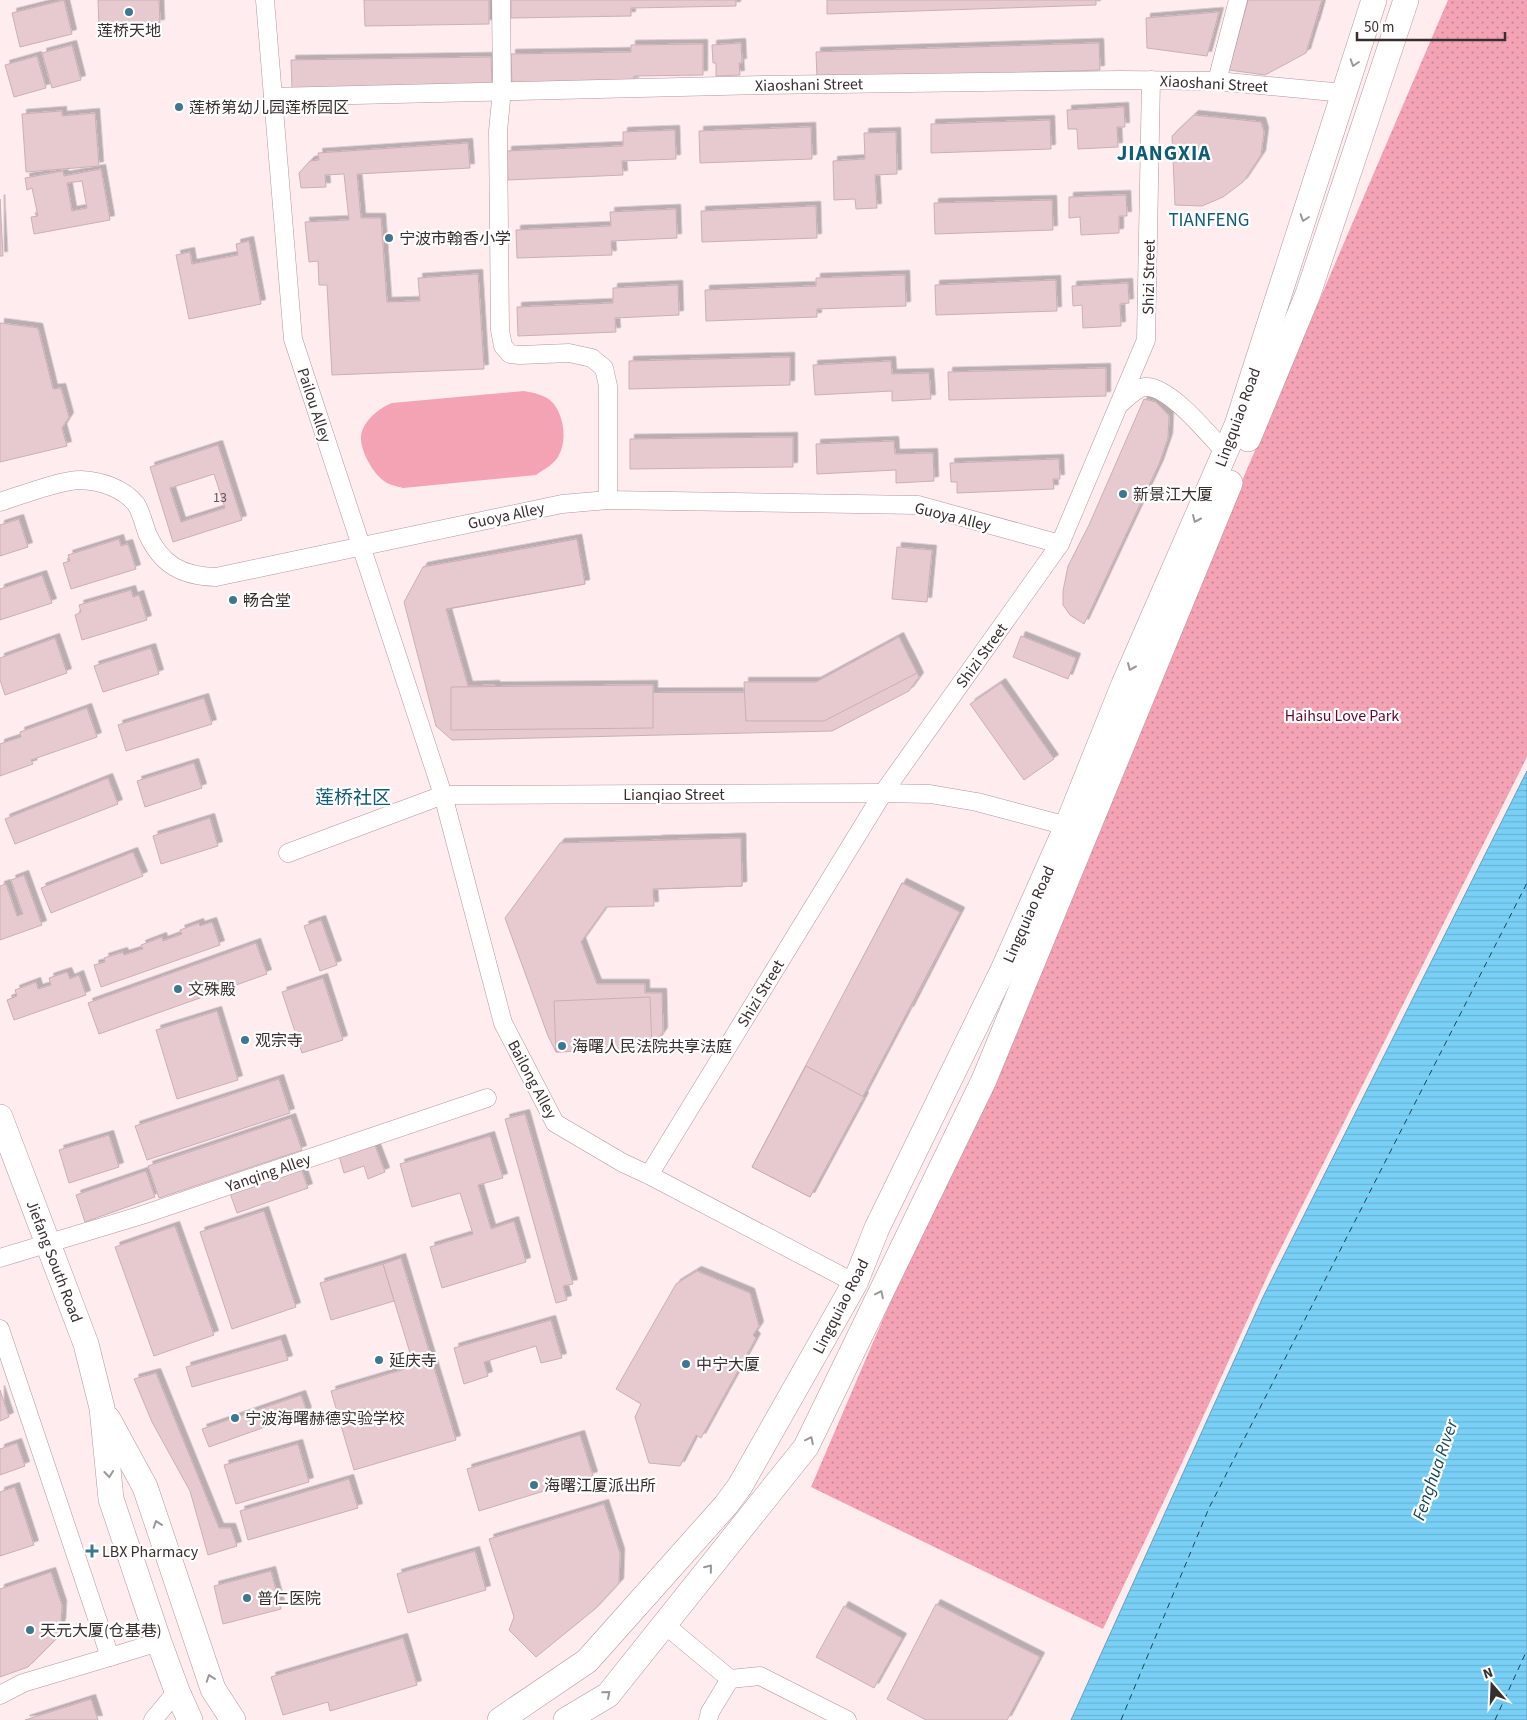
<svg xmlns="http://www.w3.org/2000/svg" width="1527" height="1720" font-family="'Source Sans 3','Noto Sans SC',sans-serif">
<defs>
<pattern id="park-dots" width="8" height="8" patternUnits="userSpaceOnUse" patternTransform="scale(1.25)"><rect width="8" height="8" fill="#f4a3b5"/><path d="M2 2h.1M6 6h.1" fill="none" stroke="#c78594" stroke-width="1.8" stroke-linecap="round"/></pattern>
<pattern id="water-rules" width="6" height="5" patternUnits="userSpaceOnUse" patternTransform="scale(1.25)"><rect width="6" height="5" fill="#79d0f6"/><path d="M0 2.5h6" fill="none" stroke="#69b3d3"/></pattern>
<filter id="shadow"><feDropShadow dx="4.5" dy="-4.5" stdDeviation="0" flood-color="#0004"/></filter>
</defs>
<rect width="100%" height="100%" fill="#feecef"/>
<path fill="url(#park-dots)" d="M 1448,0 L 1527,0 L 1527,757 L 1272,1266 L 1181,1465 L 1103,1629 L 811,1487 Z"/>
<path fill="#f4a3b5" d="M 524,391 C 534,393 546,395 553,403 C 564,416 567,440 559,455 C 555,464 544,469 536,475 L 403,488 C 397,486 389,485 384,481 C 373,473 360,451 361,436 C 363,421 379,408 392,403 Z"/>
<path fill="url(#water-rules)" stroke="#669fba" d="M 1527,771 L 1527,1720 L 1071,1720 L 1263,1297 Z"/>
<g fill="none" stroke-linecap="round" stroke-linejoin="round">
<g stroke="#14465a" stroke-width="1" stroke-dasharray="6 5" stroke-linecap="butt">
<path d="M 1121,1720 L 1209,1508 L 1527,883"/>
<path d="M 1495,1720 L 1527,1650"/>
</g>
</g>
<g fill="#e7cacf" stroke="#cbafb4" fill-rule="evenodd" filter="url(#shadow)">
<path d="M 64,0 L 72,34 L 20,47 L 12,13 Z"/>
<path d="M 98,0 L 159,0 L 160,24 L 99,26 Z"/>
<path d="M 364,0 L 489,0 L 489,24 L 365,26 Z"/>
<path d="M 511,0 L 736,0 L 736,6 L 631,8 L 631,16 L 511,18 Z"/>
<path d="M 827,0 L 1096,0 L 1096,5 L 827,14 Z"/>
<path d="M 1245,0 L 1322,0 L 1315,25 L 1244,6 Z"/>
<path d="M 1248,0 L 1322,0 L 1306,53 L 1265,75 L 1229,70 Z"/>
<path d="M 1219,12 L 1207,56 L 1147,48 L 1146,18 Z"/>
<path d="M 741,43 L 742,63 L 739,63 L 740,75 L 716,76 L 716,63 L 713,63 L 712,45 Z"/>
<path d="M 1099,43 L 1100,70 L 817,80 L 816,52 Z"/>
<path d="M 703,44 L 703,75 L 634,76 L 634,82 L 512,85 L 511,54 L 631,52 L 631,45 Z"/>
<path d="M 72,45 L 81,80 L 52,88 L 42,53 Z"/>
<path d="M 37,56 L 46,88 L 14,97 L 5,65 Z"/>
<path d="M 491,57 L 492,84 L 292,88 L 291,60 Z"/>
<path d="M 1124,107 L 1125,127 L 1117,127 L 1118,147 L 1078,149 L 1077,129 L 1068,129 L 1067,110 Z"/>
<path d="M 62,111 L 62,116 L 95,113 L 99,166 L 26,172 L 22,114 Z"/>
<path d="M 1194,115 L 1261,122 L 1264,132 L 1261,155 L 1243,182 L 1223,197 L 1202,206 L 1175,205 L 1172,136 Z"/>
<path d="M 1050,120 L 1051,149 L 931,153 L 931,124 Z"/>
<path d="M 811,127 L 812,159 L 700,163 L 699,131 Z"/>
<path d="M 675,130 L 676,159 L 622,161 L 623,175 L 508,180 L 507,151 L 623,146 L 623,132 Z"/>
<path d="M 896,132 L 897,174 L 875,175 L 877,208 L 856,209 L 855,199 L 834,200 L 833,161 L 865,159 L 864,133 Z"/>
<path d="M 468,143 L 470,168 L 357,174 L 361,218 L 381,218 L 387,302 L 420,301 L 418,278 L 478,274 L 484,369 L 332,375 L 327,285 L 319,285 L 318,261 L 309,262 L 305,222 L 349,220 L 344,174 L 325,175 L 326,187 L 301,188 L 299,173 L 310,161 L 319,160 L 318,153 Z"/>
<path d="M 101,169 L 110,220 L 34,234 L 31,217 L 38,216 L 32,188 L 27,190 L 25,178 L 63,171 L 64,176 ZM 82,181 L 87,208 L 72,211 L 67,183 Z"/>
<path d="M 1126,195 L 1127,216 L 1119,216 L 1119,233 L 1081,235 L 1080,217 L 1069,218 L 1069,197 Z"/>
<path d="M 0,199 L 3,256 L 0,256 Z"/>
<path d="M 1052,200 L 1053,230 L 935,234 L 934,203 Z"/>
<path d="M 816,206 L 817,238 L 702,242 L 701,211 Z"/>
<path d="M 676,209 L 677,238 L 611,241 L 612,255 L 517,258 L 516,230 L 611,226 L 610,212 Z"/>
<path d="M 249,241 L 261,304 L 189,319 L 176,255 L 190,252 L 192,264 L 238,255 L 236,244 Z"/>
<path d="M 905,275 L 906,306 L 817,309 L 817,317 L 706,321 L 705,290 L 816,286 L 816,278 Z"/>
<path d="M 1056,280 L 1057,311 L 936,315 L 935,285 Z"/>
<path d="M 1128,283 L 1129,303 L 1120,304 L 1121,326 L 1083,328 L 1082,305 L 1073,306 L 1072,286 Z"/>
<path d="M 678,285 L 679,315 L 615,318 L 616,332 L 518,336 L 517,307 L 613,303 L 613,288 Z"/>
<path d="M 0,323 L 38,328 L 53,389 L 61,388 L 69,417 L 62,428 L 67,446 L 0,462 Z"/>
<path d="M 790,357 L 790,385 L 629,389 L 629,361 Z"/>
<path d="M 891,361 L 892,374 L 929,373 L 931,399 L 892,401 L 892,391 L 815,395 L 813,365 Z"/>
<path d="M 1106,368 L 1106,396 L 949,400 L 948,372 Z"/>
<path d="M 1144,399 L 1156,402 L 1169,416 L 1168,438 L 1159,464 L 1084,624 L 1070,615 L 1063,605 L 1063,591 L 1068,566 L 1089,525 Z"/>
<path d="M 793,437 L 793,467 L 630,469 L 630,439 Z"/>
<path d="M 894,441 L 895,454 L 933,453 L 934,481 L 896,483 L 896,470 L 817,474 L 816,444 Z"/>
<path d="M 218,445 L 242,520 L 173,542 L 150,467 ZM 214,474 L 225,508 L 181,522 L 170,488 Z"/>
<path d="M 1059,459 L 1060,479 L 1053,479 L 1054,489 L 957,493 L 957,482 L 951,482 L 950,463 Z"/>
<path d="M 19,519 L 28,547 L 0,556 L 0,525 Z"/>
<path d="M 119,539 L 121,546 L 128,544 L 136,569 L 71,589 L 63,563 L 70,561 L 68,555 Z"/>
<path d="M 577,539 L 585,584 L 437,611 L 429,566 Z"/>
<path d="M 577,539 L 585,584 L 446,609 L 468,686 L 495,685 L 496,693 L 822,692 L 907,653 L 919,677 L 909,691 L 832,731 L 452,740 L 436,726 L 404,602 L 423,567 Z"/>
<path d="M 897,547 L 932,550 L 927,602 L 892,599 Z"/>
<path d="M 42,575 L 52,603 L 0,620 L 0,589 Z"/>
<path d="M 131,590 L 133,597 L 139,595 L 147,620 L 82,640 L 75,615 L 81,612 L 79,605 Z"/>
<path d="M 1021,636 L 1076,658 L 1068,679 L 1013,657 Z"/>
<path d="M 899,637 L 917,673 L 824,721 L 746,721 L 744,682 L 816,682 Z"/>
<path d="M 55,638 L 67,673 L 5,695 L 0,680 L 0,658 Z"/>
<path d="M 151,648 L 159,674 L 103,692 L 94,666 Z"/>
<path d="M 1001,683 L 1054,759 L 1024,780 L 970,704 Z"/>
<path d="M 653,685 L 653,728 L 451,730 L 451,687 Z"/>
<path d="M 204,698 L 212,724 L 126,751 L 118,725 Z"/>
<path d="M 87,708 L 97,737 L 31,760 L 33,764 L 0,776 L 0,744 L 21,737 L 20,732 Z"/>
<path d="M 194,763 L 202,788 L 145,807 L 137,781 Z"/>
<path d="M 108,778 L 118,804 L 15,844 L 5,819 Z"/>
<path d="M 210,818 L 218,846 L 161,864 L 153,836 Z"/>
<path d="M 741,838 L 742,886 L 659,889 L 657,840 Z"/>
<path d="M 741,838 L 742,886 L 653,889 L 654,906 L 606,907 L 581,942 L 597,984 L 645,984 L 645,993 L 662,993 L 663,1032 L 652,1048 L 556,1052 L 548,1036 L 505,918 L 560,843 Z"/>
<path d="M 133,852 L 143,876 L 51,913 L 41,888 Z"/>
<path d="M 24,875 L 42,925 L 0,940 L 0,886 L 6,884 L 17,916 L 23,914 L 11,880 Z"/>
<path d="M 902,883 L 960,912 L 909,1011 L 851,981 Z"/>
<path d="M 902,883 L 960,912 L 810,1197 L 752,1167 Z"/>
<path d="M 321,920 L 337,965 L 320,971 L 304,926 Z"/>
<path d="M 212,922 L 220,945 L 101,987 L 94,965 L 105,962 L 104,958 L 123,952 L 124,955 L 143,949 L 141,945 L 162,937 L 163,941 L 182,934 L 180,930 L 199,923 L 200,926 Z"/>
<path d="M 256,943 L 267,974 L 99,1034 L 88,1003 Z"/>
<path d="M 67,972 L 70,979 L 79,975 L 86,995 L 14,1020 L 7,1000 L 17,996 L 15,990 L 36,982 L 38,989 L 51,985 L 49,978 Z"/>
<path d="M 323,978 L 343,1040 L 302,1053 L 282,992 Z"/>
<path d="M 650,997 L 652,1048 L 556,1052 L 554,1001 Z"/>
<path d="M 217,1011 L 238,1080 L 177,1099 L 156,1030 Z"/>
<path d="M 806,1066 L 864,1097 L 810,1197 L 752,1167 Z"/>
<path d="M 279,1079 L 290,1113 L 147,1160 L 135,1126 Z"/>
<path d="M 525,1114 L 573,1284 L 563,1286 L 567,1300 L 556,1303 L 505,1119 Z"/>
<path d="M 291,1118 L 302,1150 L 159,1198 L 148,1166 Z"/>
<path d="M 109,1135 L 119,1167 L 69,1183 L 59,1150 Z"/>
<path d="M 490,1136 L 503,1178 L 478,1185 L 491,1229 L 514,1221 L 526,1262 L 442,1288 L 430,1247 L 473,1234 L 460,1193 L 412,1207 L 400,1164 Z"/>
<path d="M 374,1143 L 385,1172 L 368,1179 L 364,1166 L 344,1173 L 339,1156 Z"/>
<path d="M 301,1168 L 308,1188 L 237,1213 L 230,1193 Z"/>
<path d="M 146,1171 L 155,1197 L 85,1222 L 76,1195 Z"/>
<path d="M 264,1211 L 296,1307 L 232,1329 L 200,1232 Z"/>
<path d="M 175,1226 L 214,1335 L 154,1356 L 115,1247 Z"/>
<path d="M 401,1258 L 432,1361 L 414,1366 L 383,1264 Z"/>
<path d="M 383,1264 L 394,1301 L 331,1320 L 320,1283 Z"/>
<path d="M 697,1271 L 750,1293 L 759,1326 L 753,1335 L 756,1338 L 701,1438 L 696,1435 L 680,1466 L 649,1463 L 635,1417 L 641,1404 L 616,1389 L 676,1284 Z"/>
<path d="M 551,1320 L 562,1358 L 541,1363 L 536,1346 L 484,1362 L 488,1376 L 464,1384 L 454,1348 Z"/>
<path d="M 281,1339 L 288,1360 L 192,1387 L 186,1367 Z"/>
<path d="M 432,1361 L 456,1440 L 354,1470 L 331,1391 Z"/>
<path d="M 156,1373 L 219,1528 L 231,1528 L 237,1546 L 208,1555 L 190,1491 L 152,1422 L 134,1379 Z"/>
<path d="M 0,1390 L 9,1417 L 0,1421 Z"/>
<path d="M 301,1395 L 307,1412 L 209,1447 L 202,1429 Z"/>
<path d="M 580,1435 L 593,1476 L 479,1511 L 467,1469 Z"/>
<path d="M 17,1443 L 25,1466 L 0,1475 L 0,1449 Z"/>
<path d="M 298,1444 L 309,1482 L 236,1504 L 224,1465 Z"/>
<path d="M 349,1479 L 358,1508 L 248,1540 L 240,1511 Z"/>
<path d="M 15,1487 L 34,1545 L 0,1556 L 0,1492 Z"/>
<path d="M 604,1504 L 620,1553 L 619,1583 L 595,1609 L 536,1657 L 509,1630 L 514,1617 L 489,1539 Z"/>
<path d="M 475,1551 L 486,1590 L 408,1613 L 397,1574 Z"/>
<path d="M 271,1571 L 281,1609 L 223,1624 L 214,1586 Z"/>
<path d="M 51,1572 L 62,1605 L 61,1623 L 57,1638 L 28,1667 L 0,1677 L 0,1589 Z"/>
<path d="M 936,1604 L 1040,1657 L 1007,1720 L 926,1720 L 887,1699 Z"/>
<path d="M 844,1606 L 902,1638 L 874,1688 L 816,1657 Z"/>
<path d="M 403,1638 L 417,1685 L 330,1711 L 328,1702 L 283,1715 L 271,1677 Z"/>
<path d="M 91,1699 L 98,1720 L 25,1720 Z"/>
</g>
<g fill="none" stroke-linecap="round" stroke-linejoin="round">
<defs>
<g id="street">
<path d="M 265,0 L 293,339 L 443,795 L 503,1023 L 555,1123 L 623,1163 L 649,1175 L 855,1283"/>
<path d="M 501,0 L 502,90 L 498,131 L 500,330 L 503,346 L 510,354 L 520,355 L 569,353 L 592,358 L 604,368 L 608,386 L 608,500"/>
<path d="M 1217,81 L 1238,0"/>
<path d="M 273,97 L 762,85 L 1120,80 L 1217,81 L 1344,93"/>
<path d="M 1120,404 C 1127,398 1136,388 1145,387 C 1169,385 1209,435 1225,452"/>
<path d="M 0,502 C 22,495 60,480 81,480 C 101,481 123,488 136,504 C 141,512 144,524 147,533 C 161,565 182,576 216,577 L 562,504 L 608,500 L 918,505 L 1060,544"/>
<path d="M 288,853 L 443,795 L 883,793 L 930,794 L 977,802 L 1067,826"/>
<path d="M 649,1175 L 883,793 L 1060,544 L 1146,340 L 1151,80"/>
<path d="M 0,1258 L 142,1215 L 487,1098"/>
<path d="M 0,1329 L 110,1657 L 159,1642"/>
<path d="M 664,1624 L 730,1679 L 760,1676 L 847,1720"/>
<path d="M 0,1695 L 23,1683 L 110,1657"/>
<path d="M 153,1720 L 177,1691"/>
<path d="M 708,1720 L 710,1712 L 730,1679"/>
</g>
<g id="secondary">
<path d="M 1248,439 L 1308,294 L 1406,0"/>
<path d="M 0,1117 L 86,1344 L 102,1408 L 111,1499 L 159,1642 L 177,1691 L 190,1720"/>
<path d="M 108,1419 L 145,1487 L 213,1689 L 233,1720"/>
<path d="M 500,1720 L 587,1661 L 726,1505 L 740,1486 L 855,1283 L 877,1228 L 1003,970 L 1067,826 L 1124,684 L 1237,425 L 1374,0"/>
<path d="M 566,1720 L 608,1695 L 806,1447 L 984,1080 L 1230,483"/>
</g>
</defs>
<use href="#street" stroke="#b3979c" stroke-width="19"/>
<use href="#secondary" stroke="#b3979c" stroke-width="26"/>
<use href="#street" stroke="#fff" stroke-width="18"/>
<use href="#secondary" stroke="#fff" stroke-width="25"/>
</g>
<defs><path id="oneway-chevron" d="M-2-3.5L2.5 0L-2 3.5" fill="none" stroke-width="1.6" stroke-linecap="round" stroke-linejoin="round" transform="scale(1.25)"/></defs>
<g stroke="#9c9697">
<use href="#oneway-chevron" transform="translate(1354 63) rotate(108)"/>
<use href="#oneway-chevron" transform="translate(1304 218) rotate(108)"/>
<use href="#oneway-chevron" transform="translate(1196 519) rotate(114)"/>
<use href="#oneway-chevron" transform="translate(1131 667) rotate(114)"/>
<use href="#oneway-chevron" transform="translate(880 1294) rotate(-64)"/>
<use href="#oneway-chevron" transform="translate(810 1440) rotate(-64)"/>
<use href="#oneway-chevron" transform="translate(109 1474) rotate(84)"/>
<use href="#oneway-chevron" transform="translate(157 1524) rotate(-109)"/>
<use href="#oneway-chevron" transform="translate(709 1568) rotate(-51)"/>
<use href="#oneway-chevron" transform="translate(210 1678) rotate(-109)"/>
<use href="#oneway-chevron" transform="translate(607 1694) rotate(-41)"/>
</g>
<g fill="#3d7790" stroke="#fff" stroke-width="2">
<circle cx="129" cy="12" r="5"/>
<circle cx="179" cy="107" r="5"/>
<circle cx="389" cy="238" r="5"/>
<circle cx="1123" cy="494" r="5"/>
<circle cx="233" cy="600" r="5"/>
<circle cx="178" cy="989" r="5"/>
<circle cx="245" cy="1040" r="5"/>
<circle cx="562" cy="1046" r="5"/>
<circle cx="379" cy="1360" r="5"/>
<circle cx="686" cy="1364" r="5"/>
<circle cx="235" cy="1418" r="5"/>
<circle cx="534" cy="1485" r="5"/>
<path d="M89.5 1543.5h5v5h5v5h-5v5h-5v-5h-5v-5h5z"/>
<circle cx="247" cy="1598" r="5"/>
<circle cx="30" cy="1630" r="5"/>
</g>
<g text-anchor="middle" stroke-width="4.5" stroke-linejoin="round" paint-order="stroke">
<g font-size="14" fill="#645457">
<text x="220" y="502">13</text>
</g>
<g font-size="16" fill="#382d2f" stroke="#fff" text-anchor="start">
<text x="129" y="36" text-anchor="middle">莲桥天地</text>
<text x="189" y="113">莲桥第幼儿园莲桥园区</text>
<text x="399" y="244">宁波市翰香小学</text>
<text x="1133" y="500">新景江大厦</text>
<text x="243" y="606">畅合堂</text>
<text x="188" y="995">文殊殿</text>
<text x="255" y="1046">观宗寺</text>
<text x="572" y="1052">海曙人民法院共享法庭</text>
<text x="389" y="1366">延庆寺</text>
<text x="696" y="1370">中宁大厦</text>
<text x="245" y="1424">宁波海曙赫德实验学校</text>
<text x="544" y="1491">海曙江厦派出所</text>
<text x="102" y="1557">LBX Pharmacy</text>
<text x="257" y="1604">普仁医院</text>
<text x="40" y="1636">天元大厦(仓基巷)</text>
</g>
<g font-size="16" fill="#382d2f" stroke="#fff">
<text transform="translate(1214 83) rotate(3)" y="6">Xiaoshani Street</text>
<text transform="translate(809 84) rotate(-1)" y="6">Xiaoshani Street</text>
<text transform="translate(1148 277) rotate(-89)" y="6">Shizi Street</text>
<text transform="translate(315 405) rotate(72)" y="6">Pailou Alley</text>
<text transform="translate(1237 417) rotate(-70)" y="6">Lingquiao Road</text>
<text transform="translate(506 515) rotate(-12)" y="6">Guoya Alley</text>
<text transform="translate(953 516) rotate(14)" y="6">Guoya Alley</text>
<text transform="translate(981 655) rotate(-54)" y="6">Shizi Street</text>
<text x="674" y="800">Lianqiao Street</text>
<text transform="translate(1028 914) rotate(-66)" y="6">Lingquiao Road</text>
<text transform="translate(760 993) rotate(-59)" y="6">Shizi Street</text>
<text transform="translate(533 1079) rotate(62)" y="6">Bailong Alley</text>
<text transform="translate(268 1172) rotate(-19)" y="6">Yanqing Alley</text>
<text transform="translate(55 1261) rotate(69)" y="6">Jiefang South Road</text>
<text transform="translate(840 1306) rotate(-63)" y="6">Lingquiao Road</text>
</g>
<g font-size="16" fill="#62072c" stroke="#fff">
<text x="1342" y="721">Haihsu Love Park</text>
</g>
<g font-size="18" font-style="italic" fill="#14465a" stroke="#fff">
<text transform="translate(1435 1470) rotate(-71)" y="6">Fenghua Rıver</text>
</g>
<g font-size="19" fill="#105b75" stroke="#fff">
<text x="1209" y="226">TIANFENG</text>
<text x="353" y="804">莲桥社区</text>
</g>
<g font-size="21" font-weight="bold" letter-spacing="1" fill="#105b75" stroke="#fff">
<text x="1164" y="160">JIANGXIA</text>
</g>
</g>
<g transform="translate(1492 1685) rotate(341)" stroke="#ffffff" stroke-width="4" paint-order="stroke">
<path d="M0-4L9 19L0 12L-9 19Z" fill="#382d2f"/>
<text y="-8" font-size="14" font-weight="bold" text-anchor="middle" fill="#382d2f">N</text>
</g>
<path d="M1357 32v8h148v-8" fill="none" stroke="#382d2f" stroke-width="2.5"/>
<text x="1364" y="32" font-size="15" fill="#382d2f" stroke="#ffffff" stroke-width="4" paint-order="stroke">50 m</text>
</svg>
